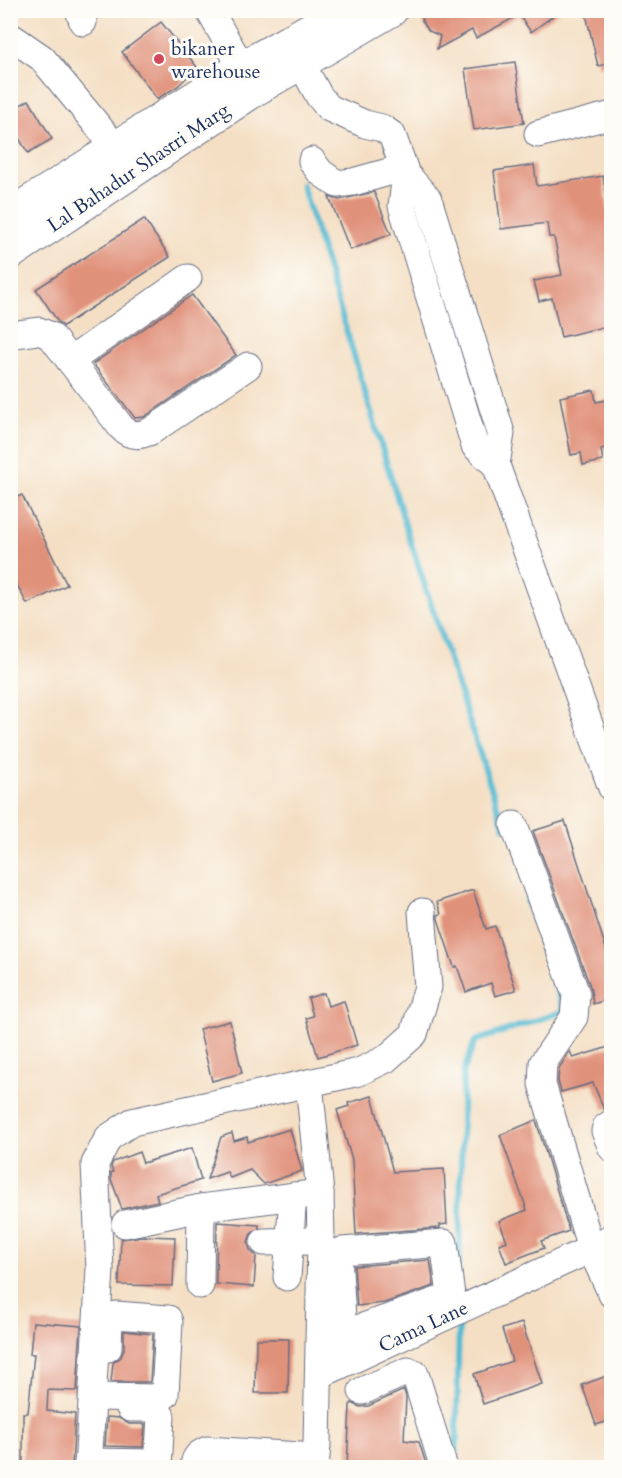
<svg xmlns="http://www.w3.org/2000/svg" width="622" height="1478" font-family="Cardo,serif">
<rect width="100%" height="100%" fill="#fdfcf7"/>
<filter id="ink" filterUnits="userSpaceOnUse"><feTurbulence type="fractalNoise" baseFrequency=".0167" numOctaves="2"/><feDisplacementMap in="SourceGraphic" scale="12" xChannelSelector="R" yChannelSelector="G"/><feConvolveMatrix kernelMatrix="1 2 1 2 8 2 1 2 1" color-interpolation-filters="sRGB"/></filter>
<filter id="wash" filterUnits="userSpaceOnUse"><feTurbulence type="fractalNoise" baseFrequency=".008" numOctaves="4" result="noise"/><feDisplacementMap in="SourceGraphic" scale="24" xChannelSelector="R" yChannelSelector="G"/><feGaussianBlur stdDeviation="1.35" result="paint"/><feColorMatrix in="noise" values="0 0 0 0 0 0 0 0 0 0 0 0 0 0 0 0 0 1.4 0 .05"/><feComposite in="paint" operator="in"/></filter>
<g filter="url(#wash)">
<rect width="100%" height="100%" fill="#f4dfc4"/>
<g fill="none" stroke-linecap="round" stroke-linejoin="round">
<g stroke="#53bad1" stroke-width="6">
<path d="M 302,184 L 409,537 L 504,827"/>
<path d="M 459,1264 L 463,1073 L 475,1041 L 564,1011 L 527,900"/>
<path d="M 456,1468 L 459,1319"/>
</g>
</g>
<g id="blocks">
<g fill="#e0917a">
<path d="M 423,10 L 561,10 L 531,32 L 519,15 L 476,38 L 472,30 L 437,49 L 440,36 L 429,31 L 422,21 Z"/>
<path d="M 585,10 L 612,10 L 612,63 L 598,66 Z"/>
<path d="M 161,22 L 197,67 L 178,86 L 157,99 L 122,52 Z"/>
<path d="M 515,62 L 524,123 L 474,130 L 465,69 Z"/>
<path d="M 29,100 L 52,139 L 28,153 L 10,124 L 10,111 Z"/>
<path d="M 534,165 L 537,186 L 603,176 L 612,236 L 612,325 L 561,337 L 552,298 L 539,301 L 534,281 L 562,275 L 554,237 L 549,237 L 547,223 L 501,229 L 494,171 Z"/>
<path d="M 374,192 L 391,234 L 350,250 L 329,197 L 339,200 Z"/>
<path d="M 144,219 L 170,257 L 63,326 L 58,322 L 36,289 Z"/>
<path d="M 192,295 L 236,355 L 144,417 L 135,418 L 93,364 Z"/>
<path d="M 594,390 L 596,402 L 612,399 L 612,447 L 601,449 L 603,461 L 583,465 L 581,453 L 571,455 L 560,397 Z"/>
<path d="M 22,495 L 67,585 L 27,604 L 10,571 L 10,500 Z"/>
<path d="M 565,821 L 612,967 L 612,998 L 593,1004 L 591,989 L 533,831 Z"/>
<path d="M 473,890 L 486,929 L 495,926 L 516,990 L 495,996 L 491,983 L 466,992 L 457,966 L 454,967 L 438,919 L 438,915 L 441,914 L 437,902 Z"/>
<path d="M 324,993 L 328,1006 L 344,1001 L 357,1045 L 318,1057 L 306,1018 L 313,1016 L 308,998 Z"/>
<path d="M 230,1021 L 242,1073 L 212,1081 L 199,1029 Z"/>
<path d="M 612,1046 L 612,1107 L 604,1109 L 593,1083 L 561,1092 L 558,1081 L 559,1068 L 570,1051 L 573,1058 Z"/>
<path d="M 372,1096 L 393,1172 L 444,1169 L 447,1224 L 440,1225 L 440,1228 L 356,1234 L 352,1160 L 337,1110 L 349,1106 L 348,1103 Z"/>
<path d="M 536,1120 L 569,1231 L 541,1241 L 544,1248 L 506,1263 L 499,1244 L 507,1241 L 499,1221 L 527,1210 L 500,1135 Z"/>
<path d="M 290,1129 L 302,1171 L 264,1184 L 250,1170 L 230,1178 L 227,1172 L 207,1179 L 221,1137 L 232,1133 L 234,1141 L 247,1137 L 248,1142 Z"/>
<path d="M 192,1148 L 201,1180 L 156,1194 L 158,1201 L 122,1209 L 111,1179 L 111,1173 L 113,1172 L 111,1167 L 113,1162 L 139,1152 L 143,1163 Z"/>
<path d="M 217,1222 L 259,1225 L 259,1228 L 251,1234 L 248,1242 L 250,1250 L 256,1256 L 254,1287 L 216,1284 Z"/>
<path d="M 144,1236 L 175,1237 L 173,1286 L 119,1285 L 121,1239 Z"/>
<path d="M 430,1260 L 434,1286 L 384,1303 L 357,1306 L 354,1266 Z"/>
<path d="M 33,1322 L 81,1326 L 77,1391 L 48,1390 L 47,1411 L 75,1414 L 72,1467 L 23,1467 L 23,1413 L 28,1413 L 34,1354 L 30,1354 Z"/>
<path d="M 522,1323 L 542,1384 L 483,1404 L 474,1374 L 512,1361 L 502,1329 Z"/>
<path d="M 124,1331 L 153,1334 L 150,1382 L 111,1382 L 113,1363 L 121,1357 L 124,1349 Z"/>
<path d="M 256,1339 L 289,1339 L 288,1393 L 255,1393 Z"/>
<path d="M 612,1374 L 612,1420 L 596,1425 L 582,1385 Z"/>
<path d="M 404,1390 L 406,1397 L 404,1440 L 419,1442 L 427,1467 L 347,1467 L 350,1405 L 352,1403 L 360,1407 L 368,1406 Z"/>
<path d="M 107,1417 L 119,1418 L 129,1424 L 145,1424 L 143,1447 L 105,1446 Z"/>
</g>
</g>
</g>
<g filter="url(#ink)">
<use href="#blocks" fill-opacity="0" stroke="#676d82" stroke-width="1.5"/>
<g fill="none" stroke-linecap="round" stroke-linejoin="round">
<defs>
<g id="minor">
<path d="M 79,10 L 83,22"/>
<path d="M 209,10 L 252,85"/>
<path d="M 10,36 L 42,58 L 116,148"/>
<path d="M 291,45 L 319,96 L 329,108 L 365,124 L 382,128 L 392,135 L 406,174 L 402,206 L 475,446 L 496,465 L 612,788"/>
<path d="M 538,134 L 612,115"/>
<path d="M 312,161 L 320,172 L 337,184 L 353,182 L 403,168"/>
<path d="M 406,174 L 428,199 L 501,433 L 496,465"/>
<path d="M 10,335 L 39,331 L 51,336 L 121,427 C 130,437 140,436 151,431 L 248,366"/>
<path d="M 70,361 L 188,278"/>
<path d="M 514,825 L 576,994 L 574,1017 L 543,1063 L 542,1084 L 591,1249 L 612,1294"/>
<path d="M 309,1083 L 320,1193 L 321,1240 L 317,1445 L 315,1468"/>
<path d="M 612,1123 L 606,1127 L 605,1131 L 612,1148"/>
<path d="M 125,1224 L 201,1208 L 320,1193"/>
<path d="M 264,1242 L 308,1241"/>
<path d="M 287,1277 L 293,1196"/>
<path d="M 200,1285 L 201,1208"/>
<path d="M 319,1375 L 343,1334 L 338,1255 L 342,1251 L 444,1243 L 451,1295 L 449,1297 L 343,1334"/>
<path d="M 319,1375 L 591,1249 L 612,1237"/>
<path d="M 362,1391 L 408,1371 L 415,1374 L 444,1468"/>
<path d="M 93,1397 L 160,1398 L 165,1395 L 169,1322 L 168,1319 L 116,1315 L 109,1319 L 108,1348"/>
<path d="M 130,1408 L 156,1408 L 161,1416 L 158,1468"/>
<path d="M 88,1462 L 158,1463"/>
<path d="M 88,1468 L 100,1269 L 95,1164 L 108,1138 L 132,1122 L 359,1072 L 386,1059 L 414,1034 L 428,987 L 422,912"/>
<path d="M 194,1468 C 194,1458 198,1454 207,1450 L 315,1457"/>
</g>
<g id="major">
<path d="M 10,215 L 242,68 L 345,10"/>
<path d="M 10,253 L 254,90 L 391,10"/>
</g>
</defs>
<use href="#minor" stroke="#676d82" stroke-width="29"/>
<use href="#major" stroke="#676d82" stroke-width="35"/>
<use href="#minor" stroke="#fff" stroke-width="27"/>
<use href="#major" stroke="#fff" stroke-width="33"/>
</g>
</g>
<circle fill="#d1495b" stroke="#fdfcf7" stroke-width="2" cx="159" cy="59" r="6"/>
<g text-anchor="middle" stroke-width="6" stroke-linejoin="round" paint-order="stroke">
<g font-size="20" fill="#1b2f5e" stroke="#fdfcf7" text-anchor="start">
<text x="171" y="55">bikaner<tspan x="171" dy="23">warehouse</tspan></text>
</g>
<g font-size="20" fill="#1b2f5e" stroke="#fdfcf7">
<text transform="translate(138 167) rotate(-34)" y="7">Lal Bahadur Shastri Marg</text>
<text transform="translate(423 1326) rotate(-25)" y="7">Cama Lane</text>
</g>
</g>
<rect width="622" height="1478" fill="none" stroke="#fdfcf7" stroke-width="36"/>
</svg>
